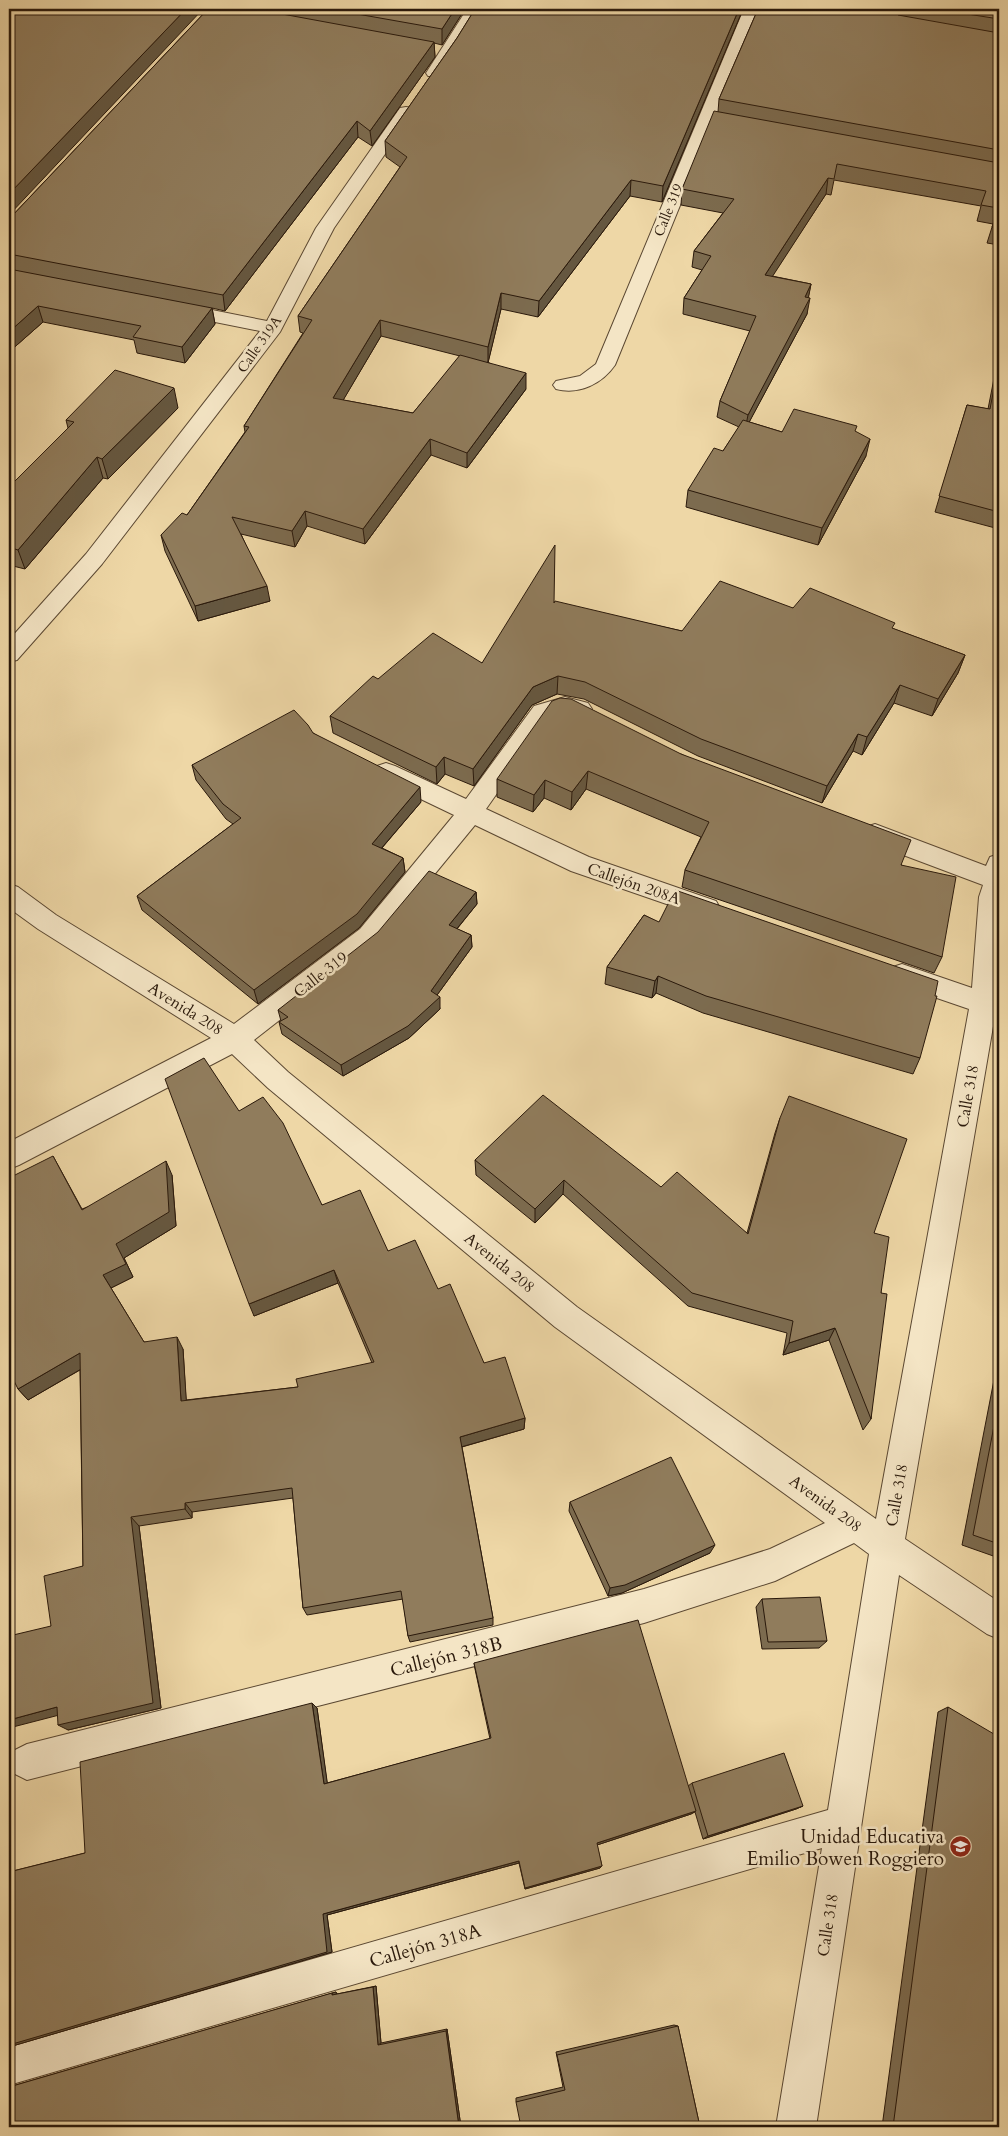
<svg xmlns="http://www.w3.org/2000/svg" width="1008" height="2136" font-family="Cardo,serif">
<rect width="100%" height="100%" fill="#eed7a6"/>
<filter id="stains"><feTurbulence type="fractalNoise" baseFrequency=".004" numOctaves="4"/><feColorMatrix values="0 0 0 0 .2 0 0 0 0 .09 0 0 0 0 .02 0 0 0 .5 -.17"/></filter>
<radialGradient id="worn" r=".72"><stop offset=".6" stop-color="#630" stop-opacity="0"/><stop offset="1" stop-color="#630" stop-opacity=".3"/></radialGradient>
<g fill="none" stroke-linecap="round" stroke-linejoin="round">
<defs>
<g id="street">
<path d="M 467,9 L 483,9 L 440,76 L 428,76 L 426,73 Z"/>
<path d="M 744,9 L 760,9 L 615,365 C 602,384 579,395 556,389 L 553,385 L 556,381 L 580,376 L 596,364 Z"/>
<path d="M 406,107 L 412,108 L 414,112 L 334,228 L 280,332 L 102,564 L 17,660 L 9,662 L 9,640 L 86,554 L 260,331 L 170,313 L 168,309 L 170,305 L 177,303 L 267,321 L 316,228 L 400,108 Z"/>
<path d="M 565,697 L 588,703 L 592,709 L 588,715 C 575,719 564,713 550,718 L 486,809 L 589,857 L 716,901 L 720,908 L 716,915 L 707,918 L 571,871 L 475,825 L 378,943 L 254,1040 L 288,1072 L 577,1307 L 876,1519 L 969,1009 L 893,983 L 889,975 L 893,967 L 902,964 L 972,988 L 979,897 L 983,885 L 866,841 L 863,834 L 866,827 L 875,824 L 986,866 L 990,857 L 999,854 L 999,976 L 997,1003 L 905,1539 L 999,1602 L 999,1639 L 987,1634 L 899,1575 L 816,2127 L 776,2127 L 822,1848 L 9,2085 L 9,2047 L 828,1810 L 869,1554 L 854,1543 L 775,1581 L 644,1623 L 27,1780 L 15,1774 L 9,1762 L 15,1750 L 27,1744 L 644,1589 L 770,1549 L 825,1523 L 555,1327 L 268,1088 L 232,1054 L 19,1165 L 9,1169 L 9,1142 L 211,1038 L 38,929 L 9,908 L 9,884 L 18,887 L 56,915 L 234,1024 L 360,929 L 454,815 L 377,778 L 374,772 L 377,766 L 386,763 L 395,766 L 466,799 L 534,706 Z"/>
</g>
</defs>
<use href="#street" stroke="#5b4832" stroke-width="2"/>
<use href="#street" fill="#f4e5c5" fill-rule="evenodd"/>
</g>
<g fill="#7c6b4f" stroke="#2a190b" fill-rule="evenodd">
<path d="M 208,9 L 465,9 L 442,45 L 434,43 L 435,57 L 372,146 L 358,137 L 225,311 L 212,308 L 215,324 L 185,363 L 137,353 L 134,340 L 43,322 L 9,352 L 9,217 L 12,216 Z"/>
<path d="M 475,9 L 743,9 L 662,202 L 630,196 L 538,317 L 501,309 L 488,362 L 526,389 L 467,468 L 431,455 L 365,544 L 307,526 L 295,547 L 241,534 L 270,601 L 198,621 L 165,551 L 161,535 L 187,515 L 245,432 L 244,426 L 303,333 L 300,332 L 298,316 L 400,167 L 386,157 L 385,141 L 457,38 ZM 381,336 L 460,356 L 413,413 L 343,400 Z"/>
<path d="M 758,9 L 999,9 L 999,245 L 987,243 L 993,224 L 977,221 L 981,206 L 834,180 L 831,195 L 826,194 L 772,276 L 811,284 L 808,298 L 807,314 L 749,422 L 782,432 L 856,432 L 866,456 L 818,545 L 686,507 L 688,490 L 723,451 L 739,427 L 717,417 L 720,401 L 750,331 L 683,314 L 684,298 L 702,270 L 692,267 L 694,251 L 723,213 L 681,205 L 682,189 L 718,112 L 719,99 Z"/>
<path d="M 999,353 L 999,529 L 935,512 L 967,405 L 988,409 Z"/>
<path d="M 178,408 L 108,479 L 103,478 L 25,569 L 9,565 L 9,487 L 68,428 L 66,420 Z"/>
<path d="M 554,603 L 682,631 L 793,608 L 894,629 L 965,655 L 958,673 L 932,716 L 894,703 L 862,755 L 853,751 L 822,803 L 698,756 L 584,699 L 557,694 L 532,705 L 474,786 L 445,774 L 437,784 L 333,733 L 330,716 L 378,679 L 482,663 Z"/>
<path d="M 313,733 L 421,802 L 382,848 L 403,858 L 405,872 L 359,928 L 258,1004 L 142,910 L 137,896 L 233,824 L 226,819 L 196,780 L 192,765 Z"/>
<path d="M 681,754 L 902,865 L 942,957 L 934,973 L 682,887 L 685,870 L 701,837 L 586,789 L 571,810 L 544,798 L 533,812 L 497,797 L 497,779 Z"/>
<path d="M 476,892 L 477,904 L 457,929 L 471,935 L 472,947 L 437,995 L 440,1009 L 409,1038 L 343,1076 L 282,1034 L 279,1022 L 281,1021 L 278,1010 Z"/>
<path d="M 644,915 L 920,1058 L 913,1074 L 703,1013 L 656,993 L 652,998 L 605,984 L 607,967 Z"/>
<path d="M 239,1111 L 322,1205 L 388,1251 L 438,1289 L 484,1363 L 525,1418 L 524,1429 L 462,1447 L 493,1618 L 493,1625 L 410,1642 L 408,1636 L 403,1599 L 307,1615 L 303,1608 L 293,1498 L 192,1512 L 192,1518 L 139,1526 L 161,1708 L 68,1730 L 57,1715 L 51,1626 L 83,1566 L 80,1370 L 28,1400 L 18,1389 L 53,1156 L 82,1209 L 172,1175 L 176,1226 L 124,1258 L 133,1277 L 111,1288 L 144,1342 L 183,1349 L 186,1400 L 298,1387 L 372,1363 L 338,1283 L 254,1316 Z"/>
<path d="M 780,1118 L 874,1233 L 881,1293 L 871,1419 L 863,1430 L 829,1340 L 783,1355 L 787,1333 L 688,1306 L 563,1194 L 535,1223 L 476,1175 L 475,1160 L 661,1187 L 747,1233 L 775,1133 Z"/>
<path d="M 999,1354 L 999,1558 L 962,1545 Z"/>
<path d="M 570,1502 L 710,1553 L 622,1593 L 608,1596 L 569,1511 Z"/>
<path d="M 762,1599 L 827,1641 L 819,1648 L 762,1649 L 756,1607 Z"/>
<path d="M 474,1663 L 688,1786 L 692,1783 L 803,1806 L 796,1809 L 703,1839 L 695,1812 L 691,1814 L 597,1845 L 602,1866 L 600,1868 L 525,1889 L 519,1863 L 327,1915 L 332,1952 L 9,2047 L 9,1872 L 85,1853 L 317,1708 L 327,1783 L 490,1739 L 475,1669 Z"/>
<path d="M 948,1707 L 999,2127 L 882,2127 L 938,1712 Z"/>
<path d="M 376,1986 L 381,2043 L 447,2029 L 461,2127 L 9,2087 L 336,1992 L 337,1994 Z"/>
<path d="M 674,2025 L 678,2026 L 700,2127 L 516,2102 L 516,2098 L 563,2087 L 556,2052 Z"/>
</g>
<g fill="#655740" stroke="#2a190b">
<path d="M 186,9 L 203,9 L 9,215 L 9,194 Z"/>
<path d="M 455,9 L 465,9 L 442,45 L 442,29 Z"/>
<path d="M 739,9 L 743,9 L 662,202 L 663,186 Z"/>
<path d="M 895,9 L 903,9 L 901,19 L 892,25 Z"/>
<path d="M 434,42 L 435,57 L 372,146 L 370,131 Z"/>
<path d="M 357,121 L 358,137 L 225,311 L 223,295 Z"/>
<path d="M 828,178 L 826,194 L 763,291 L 765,275 Z"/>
<path d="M 631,180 L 630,196 L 538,317 L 539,301 Z"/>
<path d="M 811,284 L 808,300 L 810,298 L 807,314 L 745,430 L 748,415 L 805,297 Z"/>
<path d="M 501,293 L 501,309 L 488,363 L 488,347 Z"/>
<path d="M 38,306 L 43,322 L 9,352 L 9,332 Z"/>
<path d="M 212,308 L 215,324 L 185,363 L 182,347 Z"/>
<path d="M 380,320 L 381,336 L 335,414 L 333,398 Z"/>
<path d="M 526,373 L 526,389 L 467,468 L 467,453 Z"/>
<path d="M 174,388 L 178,408 L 108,479 L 102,459 Z"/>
<path d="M 430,439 L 431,455 L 365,544 L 363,529 Z"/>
<path d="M 870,439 L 866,456 L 818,545 L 822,528 Z"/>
<path d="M 97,457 L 103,478 L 25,569 L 18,550 Z"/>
<path d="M 305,511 L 307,526 L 295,547 L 292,531 Z"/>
<path d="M 267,586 L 270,601 L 198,621 L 195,606 Z"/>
<path d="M 965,655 L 958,673 L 932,716 L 938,699 Z"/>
<path d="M 558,676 L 557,694 L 532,705 L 474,786 L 473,769 L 533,687 Z"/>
<path d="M 900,685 L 894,703 L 862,755 L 867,737 Z"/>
<path d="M 858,734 L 853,751 L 822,803 L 827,786 Z"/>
<path d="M 444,757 L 445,774 L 437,784 L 436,767 Z"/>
<path d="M 588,771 L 586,789 L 571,810 L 572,792 Z"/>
<path d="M 545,780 L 544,798 L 533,812 L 534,795 Z"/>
<path d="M 420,787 L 421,802 L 373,858 L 372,844 Z"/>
<path d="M 403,858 L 405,872 L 359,928 L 258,1004 L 254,990 Z"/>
<path d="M 476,892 L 477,904 L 450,937 L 449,925 Z"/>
<path d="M 471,935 L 472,947 L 432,1002 L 431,991 Z"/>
<path d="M 658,976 L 656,993 L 652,998 L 655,981 Z"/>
<path d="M 440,997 L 440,1009 L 409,1038 L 343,1076 L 341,1065 Z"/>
<path d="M 9,1071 L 14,1082 L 9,1085 Z"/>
<path d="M 166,1161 L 172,1175 L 176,1226 L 124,1258 L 133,1277 L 111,1288 L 103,1275 L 116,1244 Z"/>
<path d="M 564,1180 L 563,1194 L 535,1223 L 535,1209 Z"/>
<path d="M 334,1270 L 338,1283 L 254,1316 L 249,1304 Z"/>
<path d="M 835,1328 L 829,1340 L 783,1355 L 789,1343 Z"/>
<path d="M 177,1337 L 183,1349 L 187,1411 L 181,1401 Z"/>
<path d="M 80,1353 L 88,1365 L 28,1400 L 18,1389 Z"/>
<path d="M 525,1418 L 524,1429 L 461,1447 L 460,1437 Z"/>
<path d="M 185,1503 L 192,1512 L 192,1518 L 185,1509 Z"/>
<path d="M 131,1517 L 139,1526 L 161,1708 L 68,1730 L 58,1725 Z"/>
<path d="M 715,1545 L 710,1553 L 622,1593 L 608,1596 L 610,1588 Z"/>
<path d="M 312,1703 L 317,1708 L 328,1788 L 324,1784 Z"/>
<path d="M 57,1707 L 67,1713 L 9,1728 L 9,1720 Z"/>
<path d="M 803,1806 L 796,1809 L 703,1839 L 708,1836 Z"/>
<path d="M 696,1811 L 691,1814 L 594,1846 L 597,1843 Z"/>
<path d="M 519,1861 L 519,1863 L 327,1915 L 332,1952 L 9,2047 L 9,2045 L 323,1914 Z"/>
<path d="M 602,1866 L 600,1868 L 525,1889 L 525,1888 Z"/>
<path d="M 376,1986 L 381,2043 L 378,2045 L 373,1987 Z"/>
<path d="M 336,1992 L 337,1994 L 332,1995 L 332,1993 Z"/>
<path d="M 447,2029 L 461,2127 L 459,2127 L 446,2031 Z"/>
</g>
<g fill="#907c5c" stroke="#2a190b">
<path d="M 9,9 L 186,9 L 9,194 Z"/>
<path d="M 208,9 L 255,9 L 434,42 L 370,131 L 357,121 L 223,295 L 9,254 L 9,217 L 12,216 Z"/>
<path d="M 329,9 L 455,9 L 442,29 Z"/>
<path d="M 475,9 L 739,9 L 663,186 L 631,180 L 539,301 L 501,293 L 488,347 L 380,320 L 333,398 L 413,413 L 460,355 L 526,373 L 467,453 L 430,439 L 363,529 L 305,511 L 292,531 L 232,517 L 267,586 L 195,606 L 161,535 L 182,513 L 187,515 L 249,427 L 244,426 L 312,320 L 298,316 L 407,157 L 385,141 L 457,38 Z"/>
<path d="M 758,9 L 895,9 L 898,15 L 999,33 L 999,150 L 719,99 Z"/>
<path d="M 936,9 L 999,9 L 999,19 Z"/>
<path d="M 714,111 L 999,163 L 999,229 L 992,227 L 998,208 L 981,205 L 986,191 L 837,164 L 834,179 L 828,178 L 765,275 L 811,284 L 805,297 L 810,298 L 748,415 L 720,401 L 756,316 L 684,298 L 711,256 L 694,251 L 734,199 L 682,189 Z"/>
<path d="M 9,269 L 212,308 L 182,347 L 133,337 L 141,326 L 38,306 L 9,332 Z"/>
<path d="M 999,362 L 999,512 L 939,496 L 967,405 L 990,409 Z"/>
<path d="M 115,370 L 174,388 L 102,459 L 97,457 L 18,550 L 9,547 L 9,487 L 74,422 L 66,420 Z"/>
<path d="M 794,409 L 857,426 L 855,431 L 870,439 L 822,528 L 688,490 L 714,448 L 723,451 L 743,420 L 782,432 Z"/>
<path d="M 555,545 L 554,603 L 555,601 L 682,631 L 720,581 L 793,608 L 810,588 L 895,623 L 892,628 L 965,655 L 938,699 L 900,685 L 867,737 L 858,734 L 827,786 L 701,739 L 585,682 L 558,676 L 533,687 L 473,769 L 444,757 L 436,767 L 330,716 L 373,676 L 378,679 L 433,633 L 482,663 Z"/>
<path d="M 560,698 L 571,699 L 681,754 L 911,840 L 901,865 L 956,877 L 942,957 L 685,870 L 709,822 L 588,771 L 572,792 L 545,780 L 534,795 L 497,779 L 552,701 Z"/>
<path d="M 294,710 L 308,725 L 313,733 L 420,787 L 372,844 L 403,858 L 357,914 L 254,990 L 137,896 L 241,818 L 223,804 L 192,765 Z"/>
<path d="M 429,871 L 476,892 L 449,925 L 471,935 L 431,991 L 440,997 L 408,1026 L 341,1065 L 279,1022 L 288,1017 L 278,1010 L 378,932 Z"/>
<path d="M 675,890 L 938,981 L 935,996 L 937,996 L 920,1058 L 706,996 L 658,976 L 655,981 L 607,967 L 644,915 L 659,922 Z"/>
<path d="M 204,1058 L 239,1111 L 263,1097 L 283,1123 L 322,1205 L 360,1190 L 388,1251 L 415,1240 L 438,1289 L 450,1284 L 484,1363 L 505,1357 L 525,1418 L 460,1437 L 493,1618 L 408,1636 L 401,1591 L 303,1608 L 292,1488 L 185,1503 L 185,1509 L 131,1517 L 153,1703 L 58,1725 L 57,1707 L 9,1720 L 9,1636 L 51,1626 L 44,1576 L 83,1566 L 80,1353 L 18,1389 L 9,1371 L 9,1178 L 53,1156 L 82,1210 L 166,1161 L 169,1212 L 116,1244 L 126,1264 L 103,1275 L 144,1342 L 177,1337 L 181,1401 L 298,1387 L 296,1379 L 374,1362 L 334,1270 L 249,1304 L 165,1079 Z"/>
<path d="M 543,1095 L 661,1187 L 677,1172 L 748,1234 L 780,1118 L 789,1096 L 907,1139 L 874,1233 L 889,1237 L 881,1293 L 887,1294 L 871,1419 L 835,1328 L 789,1343 L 793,1321 L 692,1293 L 564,1180 L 535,1209 L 475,1160 Z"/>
<path d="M 999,1400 L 999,1544 L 973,1535 Z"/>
<path d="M 671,1457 L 715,1545 L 625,1585 L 610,1588 L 570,1502 Z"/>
<path d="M 820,1597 L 827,1641 L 768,1642 L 762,1599 Z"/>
<path d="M 638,1620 L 696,1811 L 597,1843 L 602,1866 L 525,1888 L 519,1861 L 323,1914 L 327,1952 L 9,2045 L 9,1872 L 85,1853 L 80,1762 L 312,1703 L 324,1784 L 491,1738 L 474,1663 Z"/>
<path d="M 948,1707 L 999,1737 L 999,2127 L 893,2127 Z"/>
<path d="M 784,1753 L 803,1806 L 708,1836 L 692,1783 Z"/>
<path d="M 373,1987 L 378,2045 L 446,2031 L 459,2127 L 9,2127 L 9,2087 L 332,1993 L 332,1995 Z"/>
<path d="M 678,2026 L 700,2127 L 521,2127 L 516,2102 L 565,2090 L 557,2055 Z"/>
</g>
<defs>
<symbol id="school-disc" viewBox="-11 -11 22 22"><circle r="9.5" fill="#8f2418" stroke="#f4e5c5"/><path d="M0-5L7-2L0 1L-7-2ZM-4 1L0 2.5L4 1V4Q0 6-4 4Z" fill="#fff"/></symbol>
</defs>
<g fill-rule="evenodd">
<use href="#school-disc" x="948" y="1834" width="25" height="25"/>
</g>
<g text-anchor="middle" stroke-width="5" stroke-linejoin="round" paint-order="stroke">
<g font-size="14" fill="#2a190b" stroke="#f4e5c5">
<text transform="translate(668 210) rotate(-68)" y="5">Calle 319</text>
<text transform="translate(259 344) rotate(-55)" y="5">Calle 319A</text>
</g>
<g font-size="16" fill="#2a190b" stroke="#f4e5c5">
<text transform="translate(634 883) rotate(19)" y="6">Callejón 208A</text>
<text transform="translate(320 974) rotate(-38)" y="6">Calle 319</text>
<text transform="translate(186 1008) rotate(32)" y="6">Avenida 208</text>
<text transform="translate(967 1096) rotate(-80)" y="6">Calle 318</text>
<text transform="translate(500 1262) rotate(39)" y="6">Avenida 208</text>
<text transform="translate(896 1495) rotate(-80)" y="6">Calle 318</text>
<text transform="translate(826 1503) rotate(36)" y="6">Avenida 208</text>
<text transform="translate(827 1925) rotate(-81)" y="6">Calle 318</text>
</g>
<g font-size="19" fill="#2a190b" stroke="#f4e5c5">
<text transform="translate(446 1656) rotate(-14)" y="7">Callejón 318B</text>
<text transform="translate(425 1945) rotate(-16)" y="7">Callejón 318A</text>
</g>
<g font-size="19" fill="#2a190b" stroke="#f4e5c5" text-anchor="end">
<text x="944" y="1843">Unidad Educativa<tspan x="944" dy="22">Emilio Bowen Roggiero</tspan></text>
</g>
</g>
<rect width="1008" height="2136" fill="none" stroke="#eed7a6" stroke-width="30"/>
<rect x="10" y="10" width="988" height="2116" fill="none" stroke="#2a190b" stroke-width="2.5"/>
<rect x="15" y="15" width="978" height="2106" fill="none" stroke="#2a190b"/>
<rect width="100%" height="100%" filter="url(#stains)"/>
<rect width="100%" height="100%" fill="url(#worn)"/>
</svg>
